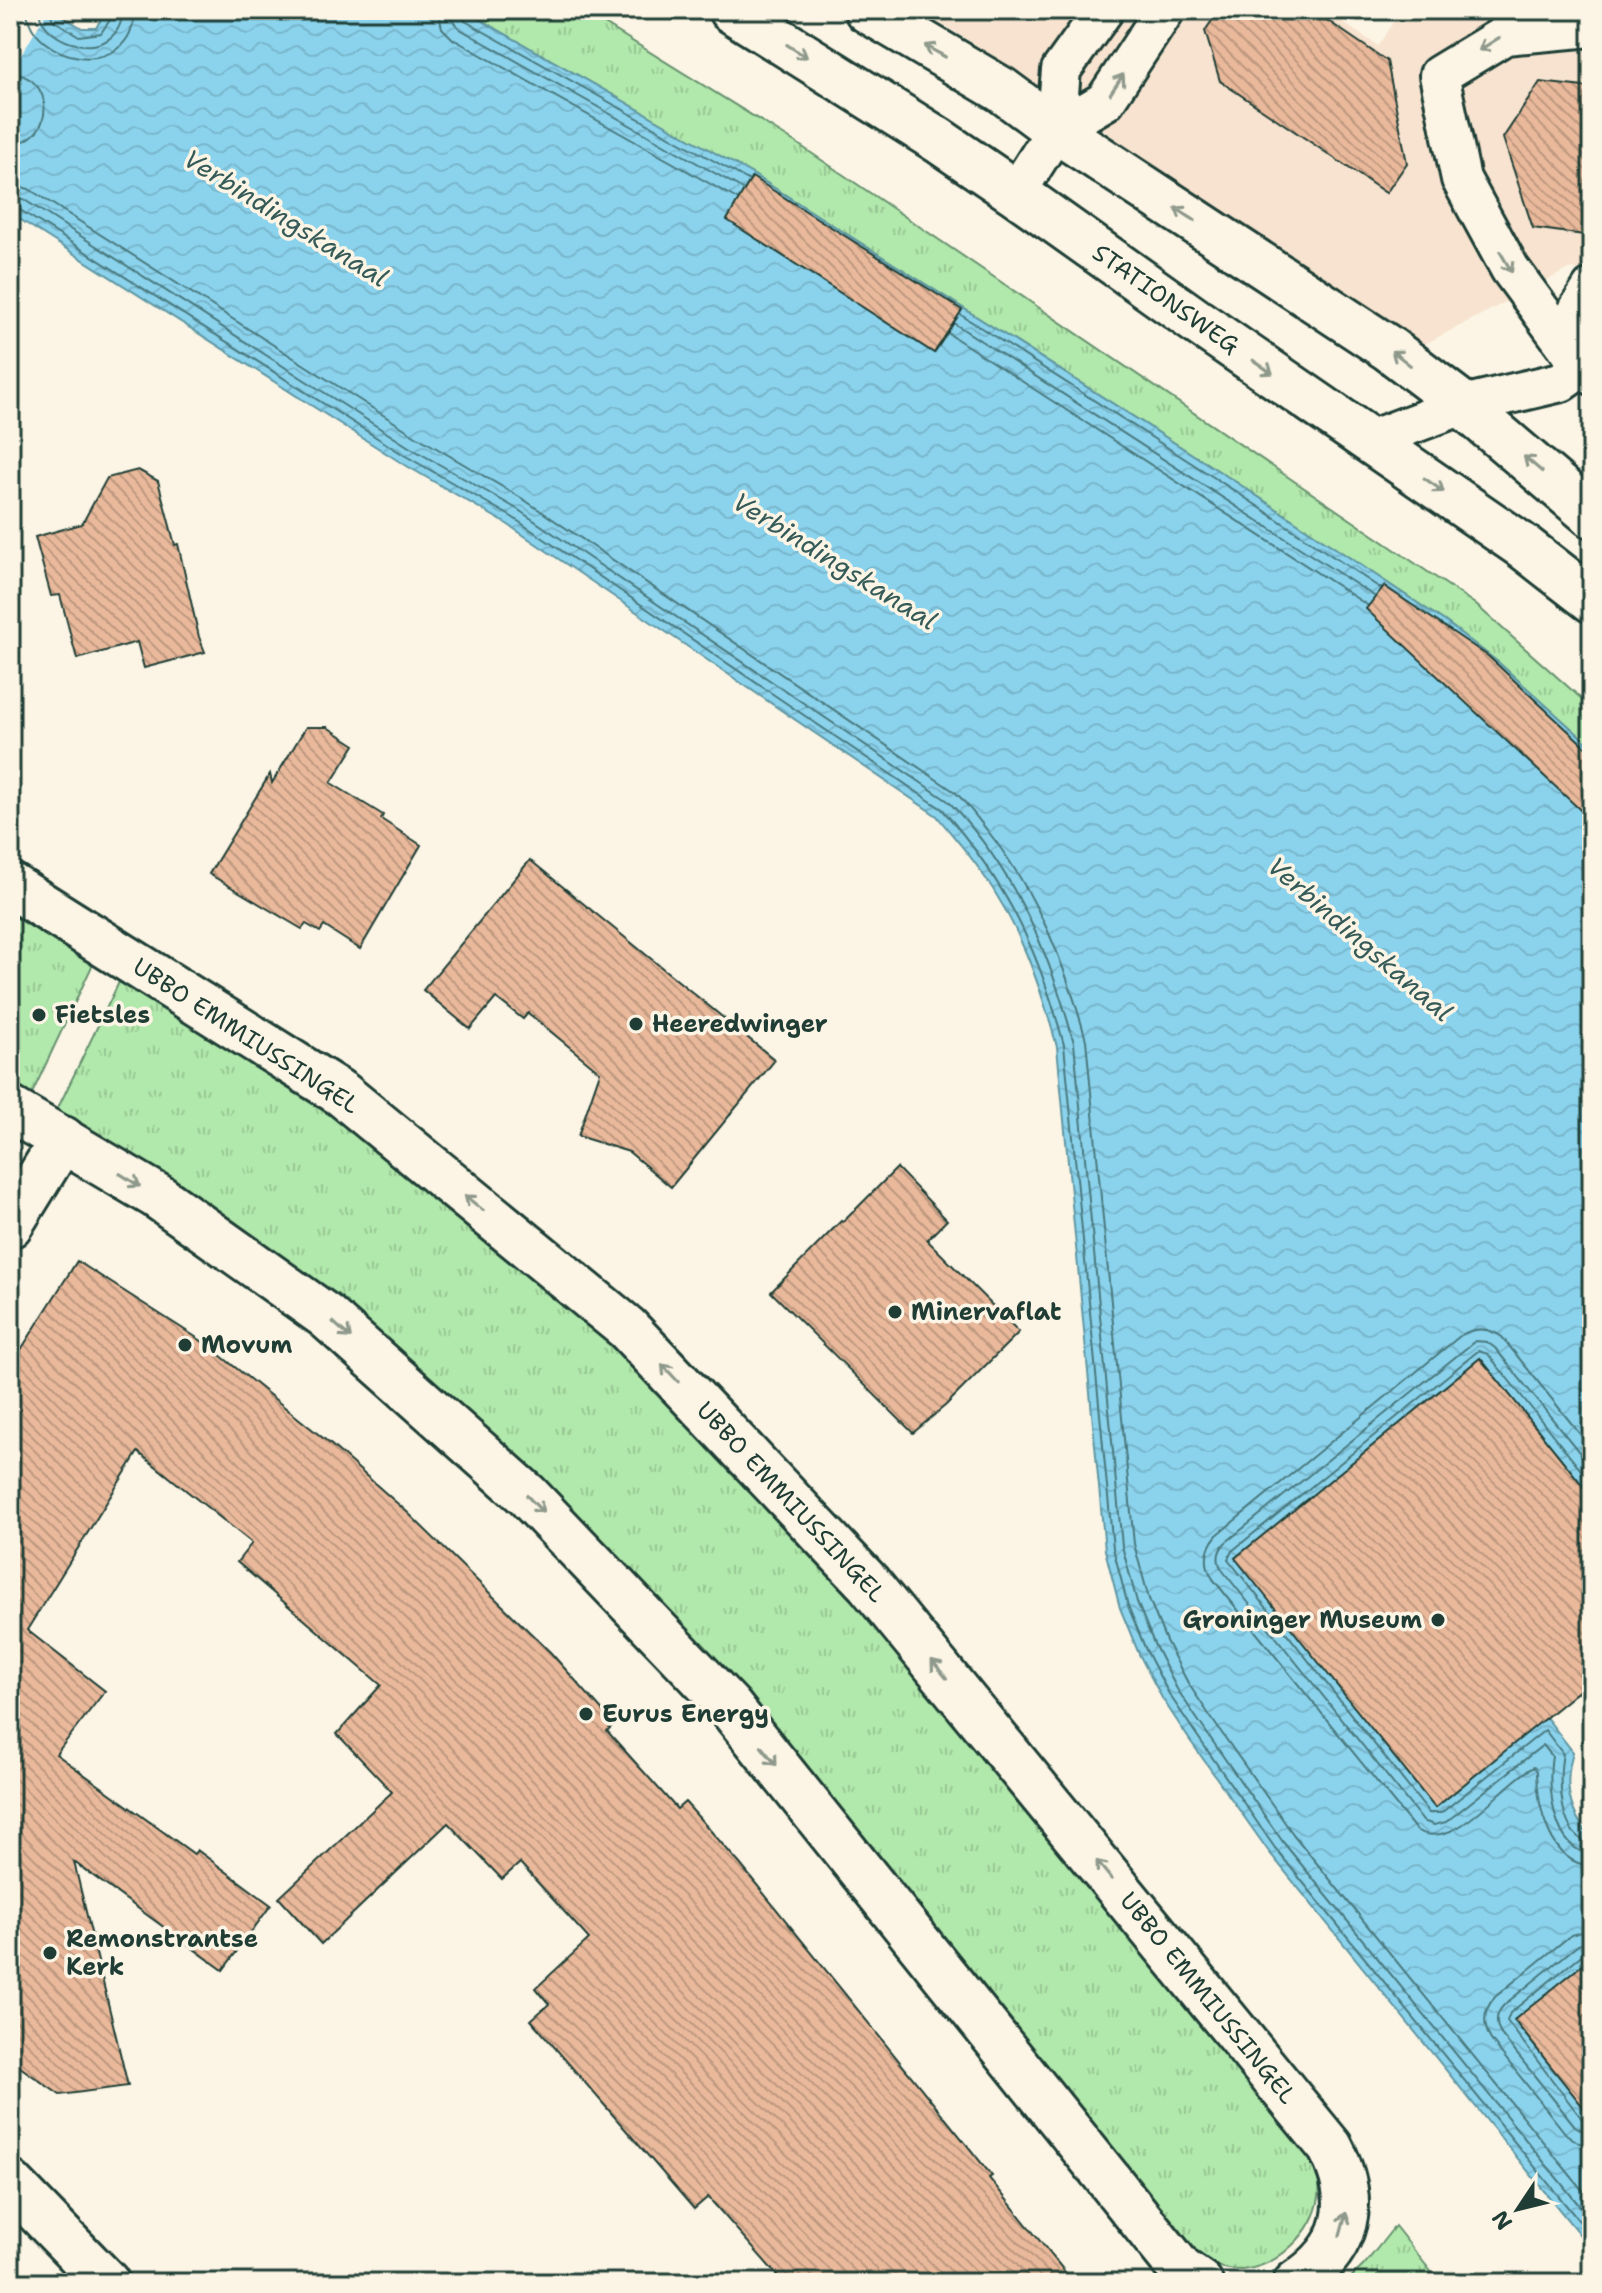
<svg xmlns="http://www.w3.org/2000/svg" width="1602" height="2293" font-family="'Shantell Sans',sans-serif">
<defs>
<pattern id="grass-tufts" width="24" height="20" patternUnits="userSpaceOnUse" patternTransform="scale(2)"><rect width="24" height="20" fill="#b1e8ab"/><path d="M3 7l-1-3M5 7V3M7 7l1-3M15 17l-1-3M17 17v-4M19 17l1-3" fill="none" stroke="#98c894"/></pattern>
<pattern id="water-waves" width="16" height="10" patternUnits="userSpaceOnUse" patternTransform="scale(2)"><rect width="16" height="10" fill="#8bd3ed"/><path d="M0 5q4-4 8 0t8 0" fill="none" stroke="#78b6cc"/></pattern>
<pattern id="building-back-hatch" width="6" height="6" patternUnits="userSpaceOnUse" patternTransform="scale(2)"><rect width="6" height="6" fill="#eab99b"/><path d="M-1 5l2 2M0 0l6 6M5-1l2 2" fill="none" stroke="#bd987f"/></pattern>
</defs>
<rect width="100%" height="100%" fill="#fcf5e5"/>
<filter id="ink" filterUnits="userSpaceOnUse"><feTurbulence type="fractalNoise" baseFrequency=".0125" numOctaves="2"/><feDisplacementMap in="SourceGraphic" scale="16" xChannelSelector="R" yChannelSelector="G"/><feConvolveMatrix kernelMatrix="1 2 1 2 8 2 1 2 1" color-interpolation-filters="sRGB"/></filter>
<g filter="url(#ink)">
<path fill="#f7e3cf" d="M 918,10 L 1324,10 L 1378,46 L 1401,10 L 1506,10 L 1592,19 L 1592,271 L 1569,269 L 1419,347 L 997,58 Z"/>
<g fill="url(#grass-tufts)" stroke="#689270" stroke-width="2">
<path d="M 463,10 L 582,10 L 798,144 L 1475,604 L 1592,708 L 1592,747 L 1499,663 L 1446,622 L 1239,484 L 754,175 Z"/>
<path d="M 10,912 L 93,964 L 29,1100 L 10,1088 Z"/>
<path d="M 122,976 L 333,1111 L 540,1271 L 859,1592 L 1313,2160 C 1316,2172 1321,2184 1319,2197 C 1314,2232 1278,2267 1242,2270 C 1225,2271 1209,2263 1194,2257 L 703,1657 L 55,1114 Z"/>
<path d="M 1395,2226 L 1440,2283 L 1345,2283 L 1364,2265 Z"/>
</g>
<path fill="url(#water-waves)" stroke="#6097a3" stroke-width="2" d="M 10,10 L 52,10 L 82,28 L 96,28 L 106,10 L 463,10 L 754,175 L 1239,484 L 1446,622 L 1499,663 L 1592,747 L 1592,1497 L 1480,1358 L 1546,1717 L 1573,1752 C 1563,1785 1568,1813 1592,1838 L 1592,1957 L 1514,2021 L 1592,2118 L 1592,2250 L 1269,1852 L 1189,1739 L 1162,1698 L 1139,1654 L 1120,1608 L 1105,1550 L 1057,1047 C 1040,984 1019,923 980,870 C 967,851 951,834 937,816 L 507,524 L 400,462 L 10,213 L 10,119 L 16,107 L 10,99 Z"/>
<path fill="#fcf5e5" d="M 10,10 L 48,10 L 10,74 Z"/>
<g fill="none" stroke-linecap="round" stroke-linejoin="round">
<g stroke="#4a797e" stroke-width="2">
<path d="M 27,10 C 29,61 132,85 135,10"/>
<path d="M 39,10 C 42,46 119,67 123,10"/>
<path d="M 49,10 L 53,20 L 79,36 L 101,33 L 112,17 L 112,10"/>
<path d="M 438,10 L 442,28 L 453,39 L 737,199"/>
<path d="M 450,10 L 452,20 L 460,29 L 743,189"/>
<path d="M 460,10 L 465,21 L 748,180"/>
<path d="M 10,73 C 56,75 56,142 10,144"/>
<path d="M 10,184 L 29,189 L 416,436 L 523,499 L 955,792 C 967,803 976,817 987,830 C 1037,893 1065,963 1086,1040 L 1134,1544 L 1149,1599 L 1166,1641 L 1188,1683 L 1214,1722 L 1293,1834 L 1592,2202"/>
<path d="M 10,196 L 23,199 L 409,447 L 517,509 L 948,801 C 1014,868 1050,954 1074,1043 L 1122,1546 L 1137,1602 L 1155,1646 L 1177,1689 L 1204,1729 L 1283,1842 L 1592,2221"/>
<path d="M 10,206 L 17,208 L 404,455 L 512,517 L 942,809 C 1007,883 1039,951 1064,1045 L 1113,1548 L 1128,1606 L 1146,1650 L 1169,1694 L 1196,1734 L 1275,1848 L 1592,2237"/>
<path d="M 961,315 L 1235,491 L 1380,588"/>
<path d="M 955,324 L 1374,596"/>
<path d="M 949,334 L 1367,605"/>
<path d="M 1592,1449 L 1502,1337 C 1488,1327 1474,1327 1460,1336 L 1217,1535 C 1205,1549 1203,1563 1213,1579 L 1416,1830 C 1456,1854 1501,1783 1534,1767 L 1537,1771 C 1537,1805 1549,1864 1592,1866"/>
<path d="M 1592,1468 L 1495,1348 L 1487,1342 L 1475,1341 L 1225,1543 C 1217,1552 1216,1561 1223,1571 L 1423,1821 L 1434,1825 L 1446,1822 L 1543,1745 L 1552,1756 C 1547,1784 1552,1851 1592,1854"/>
<path d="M 1592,1484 L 1488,1354 L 1478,1351 L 1232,1551 L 1228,1559 L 1429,1813 L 1441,1813 L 1545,1730 L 1563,1754 C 1558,1777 1558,1839 1592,1843"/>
<path d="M 1592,1929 L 1571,1935 L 1495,1997 C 1483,2010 1482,2024 1491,2040 L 1566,2134 L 1579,2143 L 1592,2144"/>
<path d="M 1592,1941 L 1578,1945 L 1504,2005 C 1496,2013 1495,2023 1500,2033 L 1575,2126 L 1583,2131 L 1592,2132"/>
<path d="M 1592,1951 L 1584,1953 L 1510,2013 L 1507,2021 L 1582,2119 L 1592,2122"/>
</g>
</g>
<g fill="url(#building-back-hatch)" stroke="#1f3d34" stroke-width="2">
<path d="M 1219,10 L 1312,10 L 1387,61 L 1407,163 L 1386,193 L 1220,81 L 1205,31 Z"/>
<path d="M 1540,82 L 1592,88 L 1592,236 L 1533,228 L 1503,138 Z"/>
<path d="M 752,177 L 962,310 L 934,353 L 727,220 Z"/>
<path d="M 138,470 L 158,481 L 175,545 L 178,544 L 199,637 L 205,652 L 144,668 L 137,642 L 77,659 L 60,595 L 51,596 L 35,537 L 82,524 L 107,478 Z"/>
<path d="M 1384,586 L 1488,656 L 1592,753 L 1592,821 L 1366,609 Z"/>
<path d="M 306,727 L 327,727 L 355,745 L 331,783 L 383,815 L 381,819 L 421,845 L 360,949 L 324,926 L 320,932 L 306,924 L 302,929 L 209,874 L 270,774 L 272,783 Z"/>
<path d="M 530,860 L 775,1060 L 671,1187 L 629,1152 L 578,1136 L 600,1072 L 528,1013 L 523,1019 L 496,998 L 470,1029 L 423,990 Z"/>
<path d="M 897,1168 L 947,1220 L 927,1240 L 1019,1332 L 946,1405 L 913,1433 L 771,1292 L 841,1221 L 843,1222 Z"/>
<path d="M 77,1261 L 205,1343 L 328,1442 L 407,1512 L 551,1653 L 614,1724 L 607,1731 L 643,1771 L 677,1809 L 685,1802 L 740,1864 L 992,2176 L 989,2178 L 1074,2283 L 784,2283 L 708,2197 L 694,2209 L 531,2020 L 549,2004 L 536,1988 L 589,1939 L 520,1863 L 502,1879 L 448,1823 L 321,1944 L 279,1898 L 392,1792 L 337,1734 L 381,1685 L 237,1562 L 252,1543 L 138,1452 L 27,1630 L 105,1691 L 56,1754 L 194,1854 L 197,1850 L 271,1905 L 223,1970 L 74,1862 L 128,2086 L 60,2095 L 10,2060 L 10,1367 Z"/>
<path d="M 1480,1358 L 1592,1497 L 1592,1680 L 1435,1808 L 1235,1558 Z"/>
<path d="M 1592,1957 L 1592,2118 L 1514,2020 Z"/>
</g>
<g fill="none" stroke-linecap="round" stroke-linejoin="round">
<defs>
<g id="service">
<path d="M 1592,27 L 1505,35 L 1439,75 L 1461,179 L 1510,269 L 1582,367 L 1592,375"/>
<path d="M 1056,130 L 1061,70 L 1104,10"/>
<path d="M 1016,193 L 1056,130 L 1105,101 L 1165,10"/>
<path d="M 1592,288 L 1578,310 L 1592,325"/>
<path d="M 1370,440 L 1463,405 L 1561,382 L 1582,367 L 1592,354"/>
</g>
<g id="minor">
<path d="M 10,885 L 342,1094 L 627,1328 L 869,1584 L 1330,2147 C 1359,2202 1349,2248 1296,2283"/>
<path d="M 10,1109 L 157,1196 L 326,1316 L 527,1495 L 729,1706 L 1181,2270 L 1200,2283"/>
<path d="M 10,1225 L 63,1139"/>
<path d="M 10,2183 L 107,2283"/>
</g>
<g id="secondary">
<path d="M 731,10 L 938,140 L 1016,193 L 1196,321 L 1524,547 L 1592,600"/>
<path d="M 867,10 L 1002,90 L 1056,130 L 1388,348 L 1463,405 L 1592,515"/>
</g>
</defs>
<use href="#service" stroke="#1f3d34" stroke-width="44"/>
<use href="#minor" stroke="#1f3d34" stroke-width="50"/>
<use href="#secondary" stroke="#1f3d34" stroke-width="50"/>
<use href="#service" stroke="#fcf5e5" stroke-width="38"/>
<use href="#minor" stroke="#fcf5e5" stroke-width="44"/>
<use href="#secondary" stroke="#fcf5e5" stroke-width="44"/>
</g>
<defs><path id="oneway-shaft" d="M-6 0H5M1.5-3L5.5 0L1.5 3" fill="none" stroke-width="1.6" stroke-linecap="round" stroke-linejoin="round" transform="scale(2)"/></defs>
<g stroke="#8e998c">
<use href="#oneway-shaft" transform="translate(1489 44) rotate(148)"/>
<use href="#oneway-shaft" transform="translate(797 51) rotate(32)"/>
<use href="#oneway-shaft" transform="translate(935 51) rotate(-150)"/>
<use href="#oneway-shaft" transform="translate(1117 84) rotate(-56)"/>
<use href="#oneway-shaft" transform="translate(1185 214) rotate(-147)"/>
<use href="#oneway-shaft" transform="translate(1506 262) rotate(60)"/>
<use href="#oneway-shaft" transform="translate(1401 358) rotate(-142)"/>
<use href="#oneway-shaft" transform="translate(1263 367) rotate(34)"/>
<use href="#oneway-shaft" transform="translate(1533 464) rotate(-140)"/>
<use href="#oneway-shaft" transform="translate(1434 485) rotate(35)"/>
<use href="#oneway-shaft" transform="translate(130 1180) rotate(32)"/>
<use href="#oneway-shaft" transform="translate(474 1203) rotate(-141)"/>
<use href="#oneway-shaft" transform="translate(342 1330) rotate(42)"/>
<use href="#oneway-shaft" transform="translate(670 1373) rotate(-133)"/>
<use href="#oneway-shaft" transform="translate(535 1504) rotate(46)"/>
<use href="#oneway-shaft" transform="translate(939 1669) rotate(-129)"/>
<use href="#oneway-shaft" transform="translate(769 1756) rotate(51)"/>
<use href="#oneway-shaft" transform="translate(1104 1870) rotate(-129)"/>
<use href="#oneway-shaft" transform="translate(1343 2224) rotate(-75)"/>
</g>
</g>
<g fill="#1f3d34" stroke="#fcf5e5" stroke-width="3">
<circle cx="39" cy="1015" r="8"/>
<circle cx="636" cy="1024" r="8"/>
<circle cx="895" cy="1312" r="8"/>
<circle cx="185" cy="1345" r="8"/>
<circle cx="1438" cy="1620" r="8"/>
<circle cx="586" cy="1714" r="8"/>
<circle cx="50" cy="1953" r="8"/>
</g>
<g text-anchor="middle" stroke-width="7" stroke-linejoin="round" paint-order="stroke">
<g font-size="24" fill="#1f3d34" stroke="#fcf5e5">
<text transform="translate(1166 299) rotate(35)" y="8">STATIONSWEG</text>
<text transform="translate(246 1036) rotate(33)" y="8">UBBO EMMIUSSINGEL</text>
<text transform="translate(791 1502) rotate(47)" y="8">UBBO EMMIUSSINGEL</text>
<text transform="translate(1208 1998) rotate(51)" y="8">UBBO EMMIUSSINGEL</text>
</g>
<g font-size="24" font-weight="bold" fill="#1f3d34" stroke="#fcf5e5" text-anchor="start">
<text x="55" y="1023">Fietsles</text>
<text x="652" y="1032">Heeredwinger</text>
<text x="911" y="1320">Minervaflat</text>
<text x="201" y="1353">Movum</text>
<text x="1422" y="1628" text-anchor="end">Groninger Museum</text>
<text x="602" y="1722">Eurus Energy</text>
<text x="66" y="1947">Remonstrantse<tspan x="66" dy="28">Kerk</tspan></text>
</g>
<g font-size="26" font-style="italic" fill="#355b59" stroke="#fcf5e5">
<text transform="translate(286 218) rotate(32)" y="9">Verbindingskanaal</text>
<text transform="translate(835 561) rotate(32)" y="9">Verbindingskanaal</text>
<text transform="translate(1360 939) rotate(41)" y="9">Verbindingskanaal</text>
</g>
</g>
<rect width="1602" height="2293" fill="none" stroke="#fcf5e5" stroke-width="40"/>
<rect x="20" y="20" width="1562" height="2253" fill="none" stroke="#1f3d34" stroke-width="3" filter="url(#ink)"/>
<g transform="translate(1518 2209) rotate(235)" stroke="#fcf5e5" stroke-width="6" paint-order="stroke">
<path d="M0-6L14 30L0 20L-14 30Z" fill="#1f3d34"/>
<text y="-12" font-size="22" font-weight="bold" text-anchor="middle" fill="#1f3d34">N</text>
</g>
</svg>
